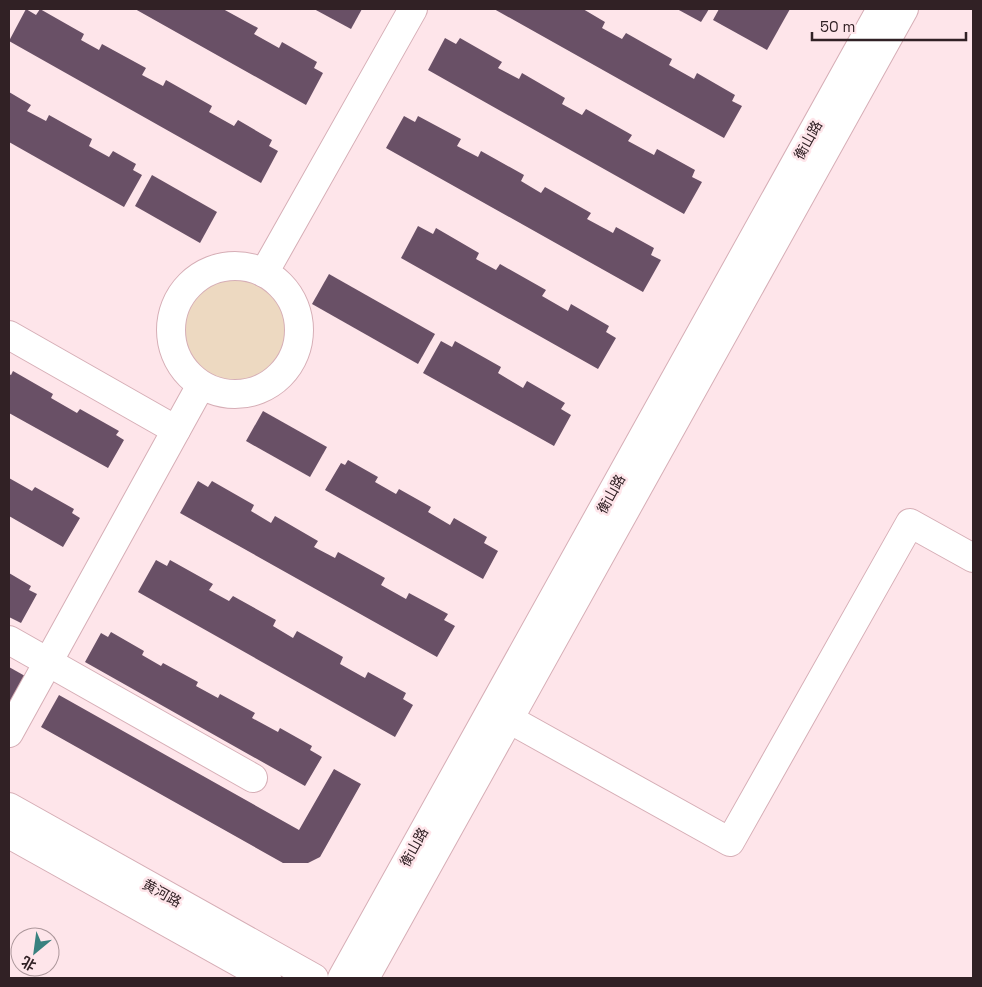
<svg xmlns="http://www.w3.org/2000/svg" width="982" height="987" font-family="'Space Grotesk','Noto Sans SC',sans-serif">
<rect width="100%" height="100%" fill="#fee5ea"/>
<circle fill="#edd9c1" cx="235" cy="330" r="52"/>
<g fill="#695066">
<path d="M 26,9 L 36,15 L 40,9 L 84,34 L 81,40 L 99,50 L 102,44 L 146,68 L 142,75 L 163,86 L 166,80 L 212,106 L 209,112 L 234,126 L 238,120 L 272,140 L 269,146 L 278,151 L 261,183 L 9,41 Z"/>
<path d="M 135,9 L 223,9 L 258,28 L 254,34 L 279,48 L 282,42 L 317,62 L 314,68 L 323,73 L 306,105 Z"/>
<path d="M 314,9 L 362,9 L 351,29 Z"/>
<path d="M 494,9 L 583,9 L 605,22 L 602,28 L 622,39 L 626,33 L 672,59 L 669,65 L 694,79 L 697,73 L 735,95 L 732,101 L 742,106 L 724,138 Z"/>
<path d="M 677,9 L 709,9 L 701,22 Z"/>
<path d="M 719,9 L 790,9 L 767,50 L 713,20 Z"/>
<path d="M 445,38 L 456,44 L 460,38 L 502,62 L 498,68 L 519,79 L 522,73 L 565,98 L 562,104 L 582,115 L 586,109 L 632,135 L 628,141 L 654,155 L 657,149 L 695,170 L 692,177 L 702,182 L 684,214 L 428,70 Z"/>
<path d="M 9,92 L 31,105 L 27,111 L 46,121 L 49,115 L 92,139 L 89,146 L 109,157 L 113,151 L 136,164 L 133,170 L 142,175 L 124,207 L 9,142 Z"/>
<path d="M 404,116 L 415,122 L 418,116 L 461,139 L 457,146 L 478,157 L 481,151 L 524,175 L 521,181 L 541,193 L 545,187 L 591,213 L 587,219 L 613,233 L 616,227 L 654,248 L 651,255 L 661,260 L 643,292 L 386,148 Z"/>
<path d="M 152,175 L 217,212 L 200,243 L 135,206 Z"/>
<path d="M 418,226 L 433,234 L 436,228 L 479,253 L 476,259 L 496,270 L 500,264 L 546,290 L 542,296 L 568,311 L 571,304 L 609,326 L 606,332 L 616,338 L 598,369 L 401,258 Z"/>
<path d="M 329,274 L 435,334 L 418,364 L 312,304 Z"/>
<path d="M 441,341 L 452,347 L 455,341 L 501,367 L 498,373 L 523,388 L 527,381 L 565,403 L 561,409 L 571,415 L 554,446 L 423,373 Z"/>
<path d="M 13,371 L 53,394 L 51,398 L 77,413 L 80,409 L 119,431 L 116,435 L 124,440 L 108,468 L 9,413 L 9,374 L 11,375 Z"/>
<path d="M 263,411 L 327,447 L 310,477 L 246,441 Z"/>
<path d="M 348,460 L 378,477 L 375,482 L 396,494 L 399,489 L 431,507 L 428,512 L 450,525 L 454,518 L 487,537 L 484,543 L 498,551 L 483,579 L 325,490 L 341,463 L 345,465 Z"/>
<path d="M 9,478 L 32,491 L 35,487 L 74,509 L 72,513 L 80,518 L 63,547 L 9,516 Z"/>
<path d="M 198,481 L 208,487 L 212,481 L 254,505 L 251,511 L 271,523 L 275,516 L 318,541 L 314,547 L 335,558 L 338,552 L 385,578 L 381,585 L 406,599 L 409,593 L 448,614 L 444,620 L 455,626 L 437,657 L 180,513 Z"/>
<path d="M 156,560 L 167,566 L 170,560 L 213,584 L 209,590 L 229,601 L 233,596 L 276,620 L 273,626 L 293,638 L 297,631 L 343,657 L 340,664 L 365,678 L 368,672 L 406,693 L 403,699 L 413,705 L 395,737 L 138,592 Z"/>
<path d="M 9,573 L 31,586 L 29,590 L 37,594 L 21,623 L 9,617 Z"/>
<path d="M 111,632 L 144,651 L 142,655 L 161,666 L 163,663 L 198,682 L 196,686 L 218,698 L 220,694 L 255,713 L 252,718 L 278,732 L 280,728 L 312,746 L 310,750 L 322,757 L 305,786 L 85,662 L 101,633 L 108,637 Z"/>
<path d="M 9,667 L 25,676 L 9,705 Z"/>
<path d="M 59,695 L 299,830 L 334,769 L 361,784 L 320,857 L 308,863 L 283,863 L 41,727 Z"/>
</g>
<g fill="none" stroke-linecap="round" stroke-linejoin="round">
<defs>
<g id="minor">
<circle cx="235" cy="330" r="64"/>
<path d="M 264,273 L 413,9"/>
<path d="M 9,335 L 176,430"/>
<path d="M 9,640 L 253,778"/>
<path d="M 509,719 L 730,842 L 910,523 L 973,558"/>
<path d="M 9,733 L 201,385"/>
<path d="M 342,978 L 881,9"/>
<path d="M 365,978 L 904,9"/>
</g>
<g id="major">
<path d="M 9,807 L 314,978"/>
<path d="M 9,834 L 267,978"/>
</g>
</defs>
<use href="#minor" stroke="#d6aeb6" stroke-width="30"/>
<use href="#major" stroke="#d6aeb6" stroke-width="30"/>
<use href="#minor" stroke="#fff" stroke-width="28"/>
<use href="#major" stroke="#fff" stroke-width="28"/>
</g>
<g text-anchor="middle" stroke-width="5" stroke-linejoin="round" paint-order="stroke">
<g font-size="14" fill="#312125" stroke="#fee5ea">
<text transform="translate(808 140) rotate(-61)" y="5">衡山路</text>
<text transform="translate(611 494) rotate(-61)" y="5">衡山路</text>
<text transform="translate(414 847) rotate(-61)" y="5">衡山路</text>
<text transform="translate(162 893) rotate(29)" y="5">黄河路</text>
</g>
</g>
<rect width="982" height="987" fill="none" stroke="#312125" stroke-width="20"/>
<g transform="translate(35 952) rotate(209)"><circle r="24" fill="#fee5ea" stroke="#ac979b"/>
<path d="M0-4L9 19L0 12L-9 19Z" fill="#39817f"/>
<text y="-8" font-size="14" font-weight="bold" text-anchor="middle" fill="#312125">北</text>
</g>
<path d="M812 32v8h154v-8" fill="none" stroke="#312125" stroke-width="2.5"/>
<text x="820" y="32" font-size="15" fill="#312125" stroke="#fee5ea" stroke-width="4" paint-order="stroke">50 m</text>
</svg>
